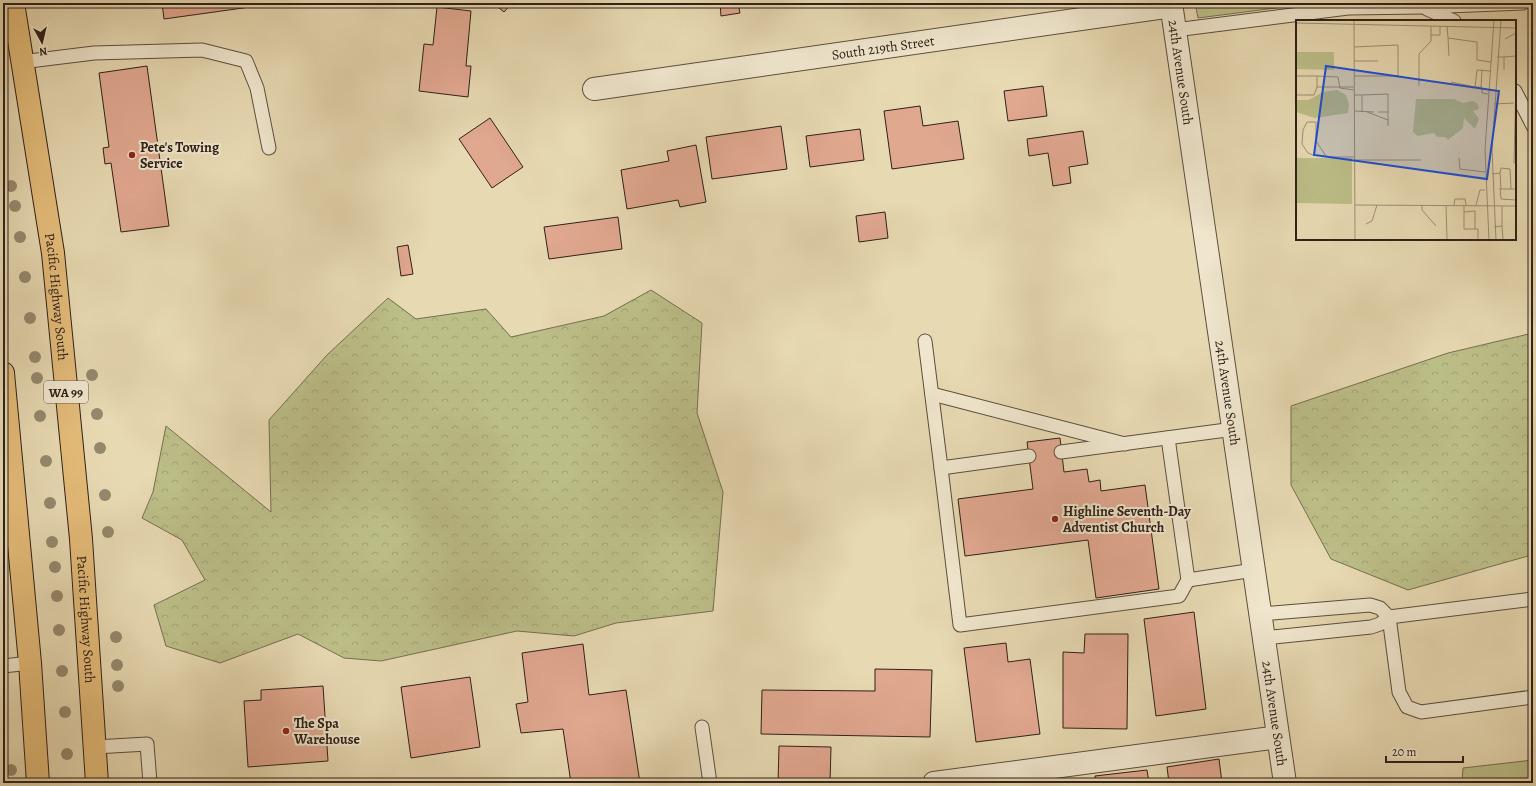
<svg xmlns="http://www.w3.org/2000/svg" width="1536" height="786" font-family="Alegreya,serif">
<defs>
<pattern id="forest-crowns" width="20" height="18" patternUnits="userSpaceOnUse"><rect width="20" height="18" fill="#bcbe88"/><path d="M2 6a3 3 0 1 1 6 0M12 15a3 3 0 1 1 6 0" fill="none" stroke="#a2a375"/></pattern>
</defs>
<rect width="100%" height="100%" fill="#e7d9b2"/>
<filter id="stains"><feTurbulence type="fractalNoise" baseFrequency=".005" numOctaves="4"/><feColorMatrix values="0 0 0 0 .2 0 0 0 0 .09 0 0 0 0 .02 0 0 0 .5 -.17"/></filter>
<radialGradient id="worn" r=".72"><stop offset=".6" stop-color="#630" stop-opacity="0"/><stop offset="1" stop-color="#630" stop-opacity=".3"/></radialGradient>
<g fill="#bcbe88" stroke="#766f50">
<path d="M 1195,3 L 1315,3 L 1198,18 Z"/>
<path d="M 1533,760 L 1533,783 L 1462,783 L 1463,768 Z"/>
</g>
<g fill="url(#forest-crowns)" stroke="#766f50">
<path d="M 651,290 L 702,323 L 697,413 L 723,492 L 713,611 L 616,623 L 574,636 L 517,631 L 381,661 L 344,658 L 298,634 L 220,663 L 166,646 L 154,605 L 205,580 L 182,540 L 142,518 L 153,492 L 166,426 L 271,512 L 269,420 L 327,355 L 388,298 L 416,319 L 486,309 L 511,337 L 604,316 Z"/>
<path d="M 1533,333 L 1533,553 L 1528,556 L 1408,590 L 1331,559 L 1291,485 L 1291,406 L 1448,353 Z"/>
</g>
<g fill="#e1a890" stroke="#2f2019">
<path d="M 162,3 L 279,3 L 164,19 Z"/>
<path d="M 493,3 L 512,3 L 504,12 Z"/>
<path d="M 592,3 L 661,3 L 661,6 Z"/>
<path d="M 720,3 L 738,3 L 740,13 L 721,16 Z"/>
<path d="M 437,7 L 471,11 L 466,66 L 471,66 L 468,97 L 419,91 L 424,44 L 433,45 Z"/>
<path d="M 147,66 L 169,226 L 121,232 L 111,163 L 105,164 L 103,148 L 109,147 L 99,73 Z"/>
<path d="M 1043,86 L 1047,116 L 1008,121 L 1004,91 Z"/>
<path d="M 920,106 L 923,126 L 958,121 L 964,159 L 892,169 L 884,111 Z"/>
<path d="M 490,118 L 523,167 L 492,188 L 459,139 Z"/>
<path d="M 781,126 L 787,169 L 712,179 L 706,137 Z"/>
<path d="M 860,129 L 864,160 L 810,167 L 806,136 Z"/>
<path d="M 1083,131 L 1088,164 L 1069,167 L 1071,183 L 1053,186 L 1048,153 L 1029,156 L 1027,139 Z"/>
<path d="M 696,145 L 706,202 L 680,207 L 678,200 L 627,209 L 621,170 L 669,161 L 667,151 Z"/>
<path d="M 885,212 L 888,238 L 859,242 L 856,216 Z"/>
<path d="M 618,217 L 622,249 L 549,259 L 544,227 Z"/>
<path d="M 408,245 L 413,274 L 401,276 L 397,247 Z"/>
<path d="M 1060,438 L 1064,472 L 1087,469 L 1089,482 L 1100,480 L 1101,491 L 1145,485 L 1159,589 L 1096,598 L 1088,540 L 965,556 L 958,499 L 1033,489 L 1027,442 Z"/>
<path d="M 1194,612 L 1206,709 L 1156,716 L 1144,619 Z"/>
<path d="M 1085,634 L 1128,634 L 1127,729 L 1063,728 L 1063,652 L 1084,653 Z"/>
<path d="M 1006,643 L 1008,662 L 1030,659 L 1040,734 L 976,742 L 964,648 Z"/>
<path d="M 583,644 L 589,695 L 626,690 L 640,783 L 571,783 L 563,729 L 521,733 L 516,704 L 528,702 L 522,653 Z"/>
<path d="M 875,669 L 932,670 L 930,737 L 761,734 L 762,690 L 875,691 Z"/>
<path d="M 470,677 L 480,747 L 411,758 L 401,687 Z"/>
<path d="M 323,686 L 328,761 L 248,767 L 244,701 L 261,700 L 261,690 Z"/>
<path d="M 779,746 L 831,747 L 830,783 L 778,783 Z"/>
<path d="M 1219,759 L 1222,783 L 1169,783 L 1167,767 Z"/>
<path d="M 1147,770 L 1149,783 L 1096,783 L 1095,776 Z"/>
</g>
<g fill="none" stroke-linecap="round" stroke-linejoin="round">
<defs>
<g id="service">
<path d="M 1427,9 L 1454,21"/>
<path d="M 1175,30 L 1348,8 L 1423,7 L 1523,3"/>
<path d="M 21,62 L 94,53 L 202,50 L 246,61 L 257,88 L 269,148"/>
<path d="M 1515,91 L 1533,126"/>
<path d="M 925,341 L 941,468 L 1029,456"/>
<path d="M 932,394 L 1125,444"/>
<path d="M 1168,438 L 1188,580 L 1254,570"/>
<path d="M 1061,452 L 1234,429"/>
<path d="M 941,468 L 960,625 L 1179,596 L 1188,580"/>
<path d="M 1260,614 L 1370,605 L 1380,608 L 1389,617 L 1399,692 L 1407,707 L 1421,712 L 1533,697"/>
<path d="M 1264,638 L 1371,627 L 1380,624 L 1389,617 L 1533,599"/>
<path d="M 3,666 L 30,663"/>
<path d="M 702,727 L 710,783"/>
<path d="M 95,747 L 147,744 L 150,783"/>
</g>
<g id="minor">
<path id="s1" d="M 594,89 L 1172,6"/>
<path d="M 934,783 L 1278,737"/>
</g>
<g id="tertiary">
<path id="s2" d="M 1171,3 L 1285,783"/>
</g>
<g id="primary">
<path id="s3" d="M 13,3 L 53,253 L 81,539 L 97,783"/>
<path d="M 3,373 L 30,663 L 38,783"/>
</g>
</defs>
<use href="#service" stroke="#5d4e3f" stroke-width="15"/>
<use href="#minor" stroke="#5d4e3f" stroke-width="24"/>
<use href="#tertiary" stroke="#5d4e3f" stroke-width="24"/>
<use href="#primary" stroke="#2f2019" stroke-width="24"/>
<use href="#service" stroke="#efe6cd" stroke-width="13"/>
<use href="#minor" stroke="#efe6cd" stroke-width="22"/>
<use href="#tertiary" stroke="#efe6cd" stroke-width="22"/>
<use href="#primary" stroke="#e4bc79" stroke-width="22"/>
</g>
<g fill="#95896d">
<circle cx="11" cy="186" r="6"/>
<circle cx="15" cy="206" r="6"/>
<circle cx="20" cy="237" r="6"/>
<circle cx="25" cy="277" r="6"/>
<circle cx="30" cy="318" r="6"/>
<circle cx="35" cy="357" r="6"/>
<circle cx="92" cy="375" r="6"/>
<circle cx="37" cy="378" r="6"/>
<circle cx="97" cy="414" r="6"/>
<circle cx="40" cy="416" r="6"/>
<circle cx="100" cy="448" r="6"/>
<circle cx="46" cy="461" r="6"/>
<circle cx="105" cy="495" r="6"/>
<circle cx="50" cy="503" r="6"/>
<circle cx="108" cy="532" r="6"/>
<circle cx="52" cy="542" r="6"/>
<circle cx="55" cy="567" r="6"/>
<circle cx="57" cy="596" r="6"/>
<circle cx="59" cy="630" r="6"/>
<circle cx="116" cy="637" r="6"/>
<circle cx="117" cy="665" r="6"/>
<circle cx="62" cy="671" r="6"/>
<circle cx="118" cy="686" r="6"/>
<circle cx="65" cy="712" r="6"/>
<circle cx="67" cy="754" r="6"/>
<circle cx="11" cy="770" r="6"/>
</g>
<g fill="#8f2418" stroke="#efe6cd" stroke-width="1.5">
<circle cx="132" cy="155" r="4"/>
<circle cx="1055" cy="519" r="4"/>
<circle cx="286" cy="731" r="4"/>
</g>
<g text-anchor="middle" stroke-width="4" stroke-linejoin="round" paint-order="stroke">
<rect fill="#efe6cd" stroke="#695b4f" stroke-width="1" x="44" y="381" width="44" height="22" rx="3"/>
<g font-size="13" font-weight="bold" fill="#2f2019">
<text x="66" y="397">WA 99</text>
</g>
<g font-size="14" fill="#2f2019" stroke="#efe6cd">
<text dy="5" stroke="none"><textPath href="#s1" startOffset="292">South 219th Street</textPath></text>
<text dy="5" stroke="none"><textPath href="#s2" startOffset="70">24th Avenue South</textPath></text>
<text dy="5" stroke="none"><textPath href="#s3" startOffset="297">Pacific Highway South</textPath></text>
<text dy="5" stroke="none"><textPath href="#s2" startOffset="394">24th Avenue South</textPath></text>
<text dy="5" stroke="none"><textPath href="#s3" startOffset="621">Pacific Highway South</textPath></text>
<text dy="5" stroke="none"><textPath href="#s2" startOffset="718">24th Avenue South</textPath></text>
</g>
<g font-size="14" font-weight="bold" fill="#2f2019" stroke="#efe6cd" text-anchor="start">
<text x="140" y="152">Pete's Towing<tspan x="140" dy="16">Service</tspan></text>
<text x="1063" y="516">Highline Seventh-Day<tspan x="1063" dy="16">Adventist Church</tspan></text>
<text x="294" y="728">The Spa<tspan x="294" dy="16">Warehouse</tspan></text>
</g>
</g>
<g transform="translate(1296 20)">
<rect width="220" height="220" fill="#e7d9b2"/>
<path d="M 0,32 L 38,32 L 38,50 L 0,49 L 0,47 L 11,46 L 7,36 L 0,35 ZM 0,138 L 56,138 L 56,184 L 0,183 Z" fill="#bcbe88"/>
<path d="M 0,35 L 7,36 L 18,42 L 11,46 L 0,47 ZM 41,70 L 50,75 L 53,84 L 52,93 L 19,98 L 0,92 L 0,80 L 13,80 L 27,72 ZM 120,79 L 158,79 L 167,83 L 177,81 L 182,84 L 183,89 L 177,91 L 183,99 L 179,109 L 168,98 L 167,108 L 152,120 L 149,117 L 141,117 L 138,113 L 122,116 L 117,112 Z" fill="#bcbe88"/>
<path fill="none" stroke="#9d8f75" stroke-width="1" d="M 58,0 L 59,220M 0,3 L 220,8M 151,6 L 152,18 L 181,22 L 181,40 L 195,42M 135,15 L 144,15 L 144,6M 152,18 L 153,36M 209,19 L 220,13M 58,27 L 102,25 L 102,56 L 58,56M 201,37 L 208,37 L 208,50M 208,37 L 220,36M 58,41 L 82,41M 0,56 L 21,56 L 21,67 L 18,75 L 0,75M 21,56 L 42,57 L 44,68M 155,62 L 179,67M 220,62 L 218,143 L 220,143M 123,66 L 123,34 L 135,21 L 135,6M 21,67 L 58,67M 185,67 L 186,50M 44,68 L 58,70M 192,74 L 186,73 L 186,67 L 179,67 L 181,50 L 194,51M 58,75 L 66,75 L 66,92M 66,75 L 92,74 L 92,92M 198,84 L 218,83M 59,91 L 78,92M 71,92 L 92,100M 82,92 L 92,92 L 92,106M 30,136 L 20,121 L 20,102 L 11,102 L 7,110 L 6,124 L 12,133 L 17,135 L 39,137 L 59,137M 163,138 L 164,149 L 189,152M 59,140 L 125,140M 204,153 L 205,148 L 214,149 L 215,169M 196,154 L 204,153 L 205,169 L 220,169M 204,168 L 205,179 L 220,180M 59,185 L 220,186M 126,185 L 126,190 L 140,206M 150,185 L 151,220M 158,185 L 159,179 L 169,179 L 170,185M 168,185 L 168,209 L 182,209 L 182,220M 180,185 L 184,170 L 189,170M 168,192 L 179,191 L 179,209M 70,204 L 76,201 L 81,185M 206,206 L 207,220M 198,207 L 206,206 L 206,186M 193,220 L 189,130 L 198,0M 200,220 L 196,129 L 205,0"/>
<path fill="#1d4ed8" fill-opacity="0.15" stroke="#1d4ed8" stroke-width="2" d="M 30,46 L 203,71 L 191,159 L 18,135 Z"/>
<rect width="220" height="220" fill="none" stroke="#2f2019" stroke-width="2"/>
</g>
<rect width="1536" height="786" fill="none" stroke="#e7d9b2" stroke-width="16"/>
<rect x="4" y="4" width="1528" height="778" fill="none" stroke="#2f2019" stroke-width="2"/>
<rect x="8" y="8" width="1520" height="770" fill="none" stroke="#2f2019"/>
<g transform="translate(42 42) rotate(172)" stroke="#efe6cd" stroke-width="3" paint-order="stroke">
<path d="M0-3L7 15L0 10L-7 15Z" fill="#2f2019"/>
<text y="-6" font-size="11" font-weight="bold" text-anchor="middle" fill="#2f2019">N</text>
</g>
<path d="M1386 756v6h77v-6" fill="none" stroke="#2f2019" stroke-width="2"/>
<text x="1392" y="756" font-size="12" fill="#2f2019" stroke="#efe6cd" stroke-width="3" paint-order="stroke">20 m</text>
<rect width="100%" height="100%" filter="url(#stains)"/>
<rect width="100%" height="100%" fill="url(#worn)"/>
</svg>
